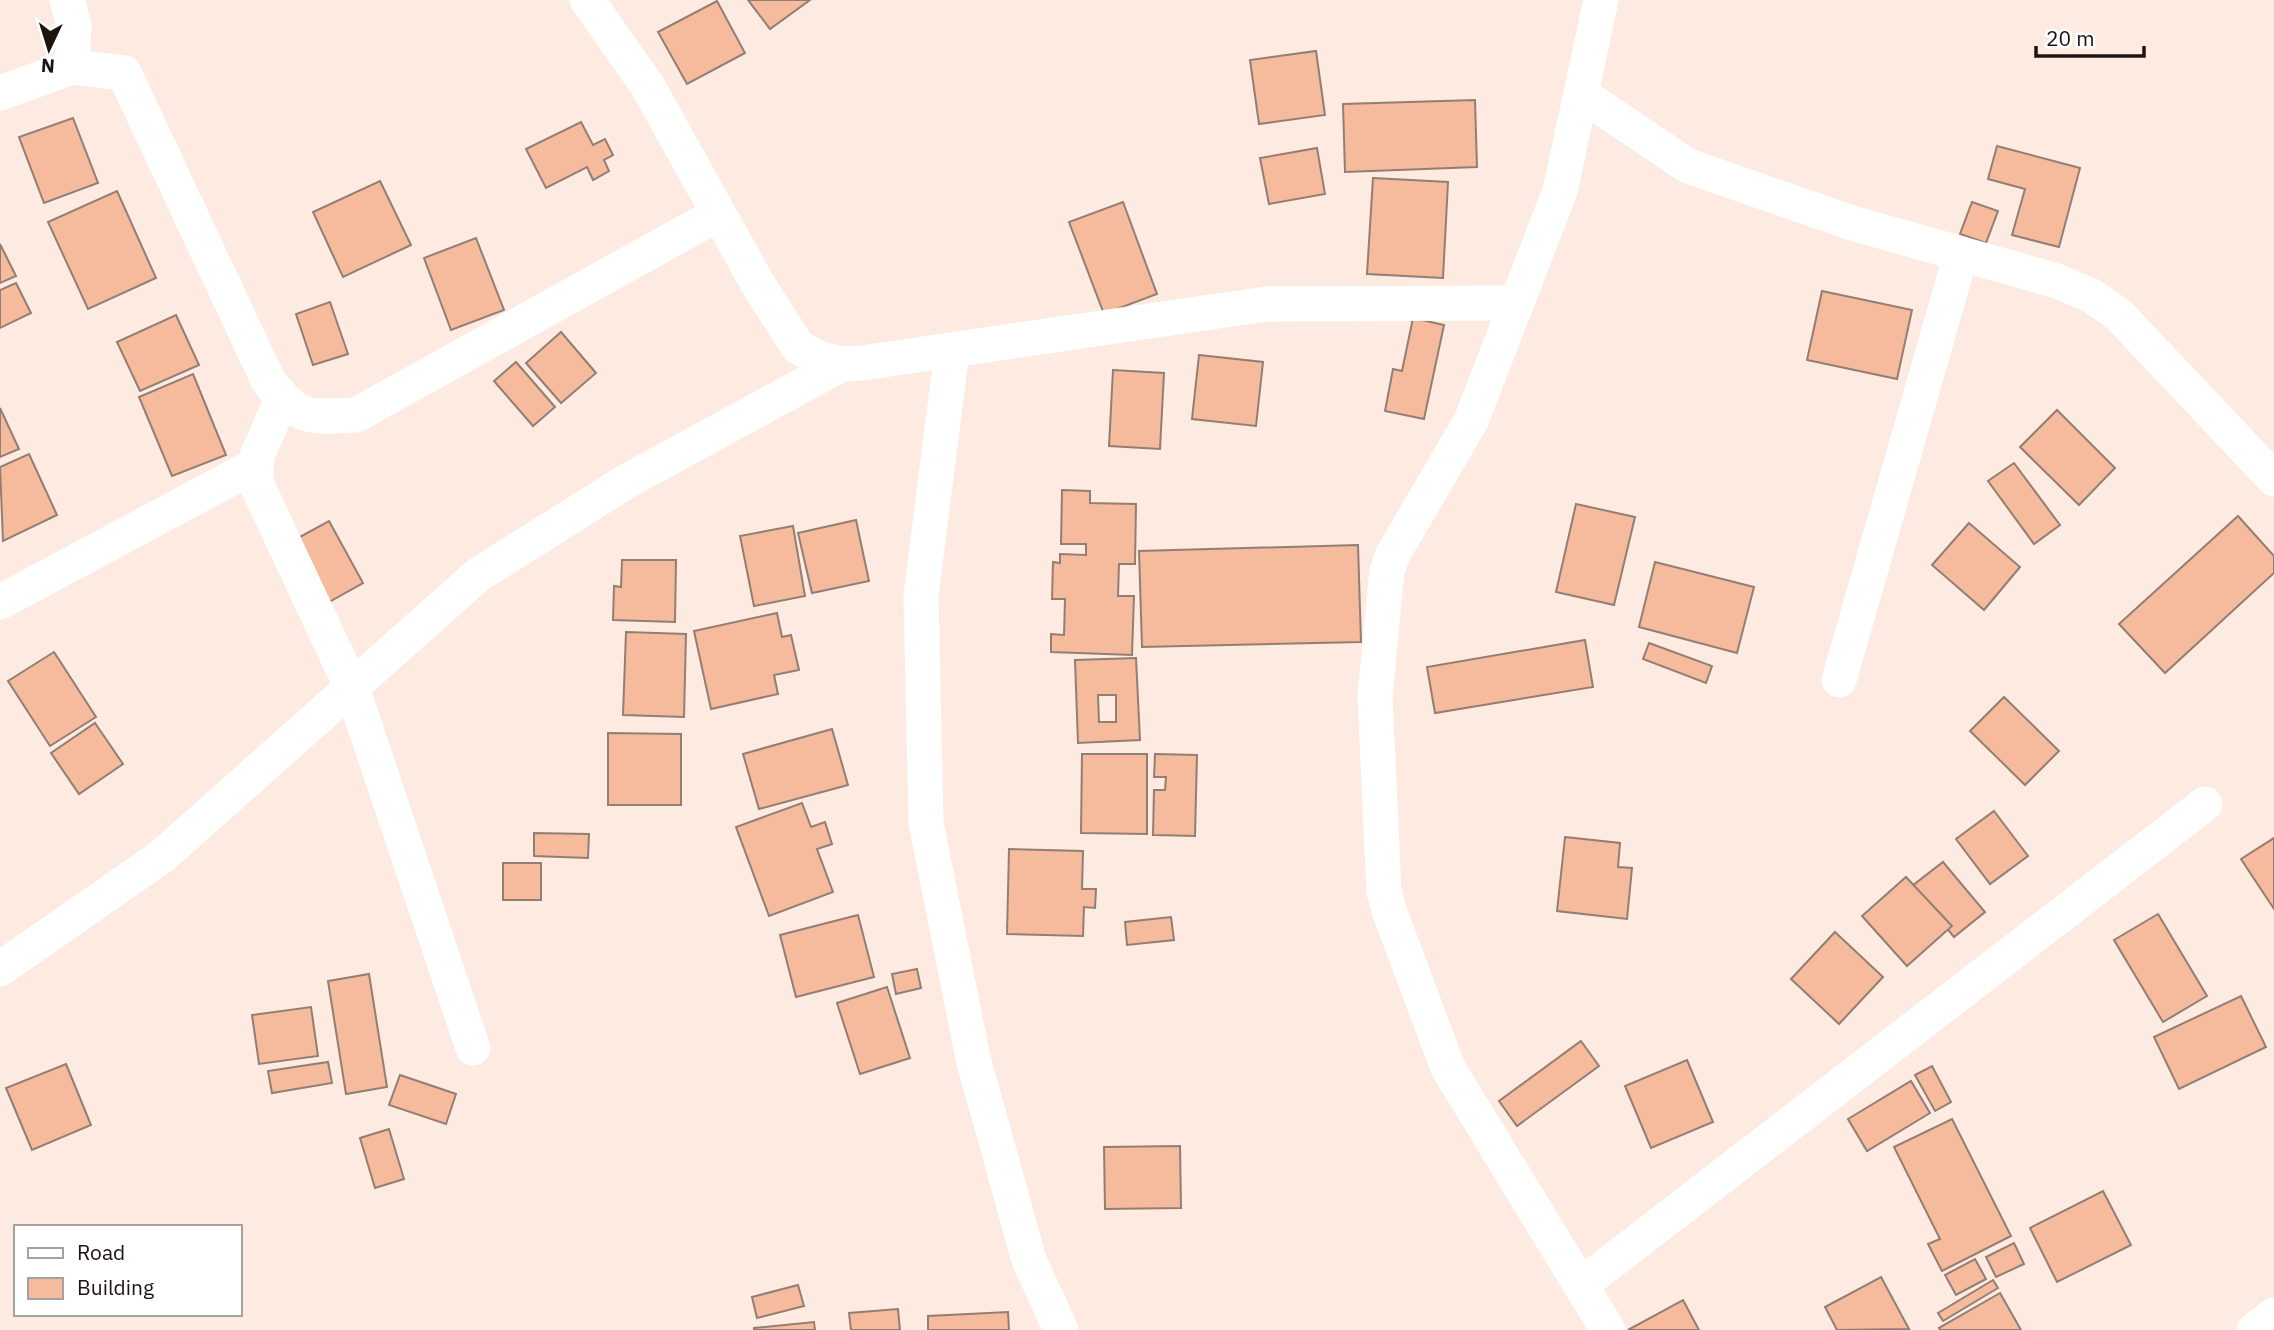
<svg xmlns="http://www.w3.org/2000/svg" width="2274" height="1330" font-family="'IBM Plex Sans',sans-serif">
<rect width="100%" height="100%" fill="#fdebe1"/>
<g fill="#f6ba9c" stroke="#937e74" stroke-width="2" fill-rule="evenodd">
<path d="M 748,0 L 810,0 L 770,29 Z"/>
<path d="M 717,1 L 745,53 L 687,84 L 658,32 Z"/>
<path d="M 1316,51 L 1325,115 L 1259,124 L 1250,60 Z"/>
<path d="M 1475,100 L 1477,167 L 1345,172 L 1343,104 Z"/>
<path d="M 73,118 L 98,183 L 44,203 L 19,137 Z"/>
<path d="M 581,122 L 593,145 L 605,139 L 613,155 L 604,160 L 609,171 L 593,180 L 587,167 L 546,188 L 526,149 Z"/>
<path d="M 1997,146 L 2080,168 L 2059,247 L 2012,235 L 2025,189 L 1988,179 Z"/>
<path d="M 1317,148 L 1325,194 L 1269,204 L 1260,158 Z"/>
<path d="M 1373,178 L 1448,182 L 1443,278 L 1367,274 Z"/>
<path d="M 380,181 L 411,245 L 343,277 L 313,212 Z"/>
<path d="M 117,191 L 156,278 L 88,309 L 48,222 Z"/>
<path d="M 1123,202 L 1157,294 L 1104,314 L 1069,222 Z"/>
<path d="M 1972,202 L 1998,211 L 1986,243 L 1960,234 Z"/>
<path d="M 476,238 L 504,310 L 451,330 L 424,258 Z"/>
<path d="M 0,244 L 16,276 L 0,283 Z"/>
<path d="M 16,283 L 31,313 L 0,328 L 0,290 Z"/>
<path d="M 1822,291 L 1912,310 L 1897,379 L 1807,360 Z"/>
<path d="M 330,302 L 348,354 L 313,365 L 296,314 Z"/>
<path d="M 176,315 L 199,365 L 140,391 L 117,342 Z"/>
<path d="M 1413,318 L 1444,325 L 1424,419 L 1385,411 L 1393,369 L 1402,371 Z"/>
<path d="M 561,332 L 596,373 L 561,403 L 526,363 Z"/>
<path d="M 1199,355 L 1263,362 L 1256,426 L 1192,419 Z"/>
<path d="M 516,362 L 555,407 L 533,426 L 494,381 Z"/>
<path d="M 1113,370 L 1164,373 L 1160,449 L 1109,446 Z"/>
<path d="M 193,374 L 226,455 L 172,476 L 139,397 Z"/>
<path d="M 0,408 L 19,449 L 0,457 Z"/>
<path d="M 2057,410 L 2115,468 L 2079,505 L 2020,447 Z"/>
<path d="M 29,454 L 57,515 L 3,541 L 0,467 Z"/>
<path d="M 2014,463 L 2060,525 L 2034,544 L 1988,481 Z"/>
<path d="M 1062,490 L 1090,491 L 1090,503 L 1136,504 L 1135,564 L 1119,564 L 1118,596 L 1134,596 L 1132,655 L 1051,652 L 1051,634 L 1064,635 L 1065,599 L 1052,599 L 1053,562 L 1060,563 L 1060,554 L 1086,555 L 1086,544 L 1061,544 Z"/>
<path d="M 1576,504 L 1635,517 L 1614,605 L 1556,592 Z"/>
<path d="M 2238,516 L 2274,556 L 2274,573 L 2165,673 L 2119,624 Z"/>
<path d="M 856,520 L 869,581 L 812,593 L 798,533 Z"/>
<path d="M 329,521 L 363,583 L 322,606 L 287,544 Z"/>
<path d="M 1969,523 L 2020,567 L 1984,610 L 1932,565 Z"/>
<path d="M 793,526 L 805,596 L 754,606 L 740,536 Z"/>
<path d="M 1358,545 L 1361,642 L 1142,647 L 1139,551 Z"/>
<path d="M 622,560 L 676,560 L 675,622 L 613,620 L 614,586 L 621,587 Z"/>
<path d="M 1655,562 L 1754,587 L 1737,653 L 1639,627 Z"/>
<path d="M 777,613 L 782,637 L 791,635 L 799,670 L 774,675 L 778,694 L 711,709 L 694,631 Z"/>
<path d="M 626,632 L 686,634 L 684,717 L 623,715 Z"/>
<path d="M 1585,640 L 1593,687 L 1435,713 L 1427,667 Z"/>
<path d="M 1649,643 L 1712,666 L 1706,683 L 1643,659 Z"/>
<path d="M 54,652 L 96,717 L 50,746 L 8,681 Z"/>
<path d="M 1136,658 L 1140,740 L 1078,743 L 1075,660 ZM 1098,695 L 1116,695 L 1116,722 L 1099,722 Z"/>
<path d="M 2004,697 L 2059,751 L 2025,785 L 1970,731 Z"/>
<path d="M 95,723 L 123,764 L 79,794 L 51,753 Z"/>
<path d="M 832,729 L 848,785 L 759,809 L 743,754 Z"/>
<path d="M 608,733 L 681,734 L 681,805 L 608,805 Z"/>
<path d="M 1082,754 L 1147,754 L 1147,834 L 1081,833 Z"/>
<path d="M 1155,754 L 1197,755 L 1195,836 L 1153,835 L 1154,790 L 1165,790 L 1166,777 L 1154,777 Z"/>
<path d="M 802,803 L 811,827 L 825,822 L 832,844 L 817,849 L 833,892 L 769,916 L 736,827 Z"/>
<path d="M 1994,811 L 2028,856 L 1990,884 L 1956,839 Z"/>
<path d="M 534,833 L 589,834 L 588,858 L 534,856 Z"/>
<path d="M 1565,837 L 1620,843 L 1618,867 L 1632,868 L 1627,919 L 1557,911 Z"/>
<path d="M 2274,838 L 2274,909 L 2241,859 Z"/>
<path d="M 1009,849 L 1083,851 L 1082,889 L 1096,889 L 1095,908 L 1084,907 L 1083,936 L 1007,934 Z"/>
<path d="M 1943,862 L 1985,912 L 1954,937 L 1912,886 Z"/>
<rect x="503" y="863" width="38" height="37"/>
<path d="M 1906,877 L 1952,926 L 1907,966 L 1862,916 Z"/>
<path d="M 2158,914 L 2207,996 L 2163,1022 L 2114,940 Z"/>
<path d="M 858,915 L 874,977 L 796,997 L 780,935 Z"/>
<path d="M 1171,917 L 1174,940 L 1127,945 L 1125,922 Z"/>
<path d="M 1835,932 L 1883,977 L 1839,1024 L 1791,979 Z"/>
<path d="M 917,969 L 921,988 L 896,994 L 892,974 Z"/>
<path d="M 369,974 L 387,1087 L 346,1094 L 328,981 Z"/>
<path d="M 887,987 L 910,1058 L 860,1074 L 837,1003 Z"/>
<path d="M 2241,996 L 2266,1047 L 2179,1089 L 2154,1037 Z"/>
<path d="M 311,1007 L 318,1056 L 259,1064 L 252,1015 Z"/>
<path d="M 1581,1041 L 1599,1066 L 1517,1126 L 1499,1101 Z"/>
<path d="M 1687,1060 L 1713,1122 L 1651,1148 L 1625,1086 Z"/>
<path d="M 328,1062 L 332,1083 L 272,1093 L 268,1071 Z"/>
<path d="M 66,1064 L 91,1125 L 32,1150 L 6,1088 Z"/>
<path d="M 1932,1066 L 1951,1102 L 1935,1111 L 1915,1075 Z"/>
<path d="M 400,1075 L 456,1094 L 446,1124 L 389,1105 Z"/>
<path d="M 1911,1081 L 1930,1113 L 1867,1151 L 1848,1119 Z"/>
<path d="M 1952,1119 L 2011,1236 L 1942,1271 L 1928,1244 L 1940,1239 L 1894,1147 Z"/>
<path d="M 389,1129 L 404,1179 L 375,1188 L 360,1138 Z"/>
<path d="M 1180,1146 L 1181,1208 L 1105,1209 L 1104,1147 Z"/>
<path d="M 2103,1191 L 2131,1245 L 2057,1282 L 2030,1228 Z"/>
<path d="M 2014,1243 L 2024,1264 L 1996,1277 L 1986,1257 Z"/>
<path d="M 1975,1259 L 1986,1279 L 1956,1295 L 1945,1275 Z"/>
<path d="M 1881,1277 L 1909,1329 L 1837,1330 L 1825,1307 Z"/>
<path d="M 1993,1280 L 1998,1288 L 1943,1321 L 1938,1313 Z"/>
<path d="M 798,1285 L 804,1306 L 757,1318 L 752,1297 Z"/>
<path d="M 2000,1293 L 2021,1330 L 1940,1330 L 1939,1328 Z"/>
<path d="M 1683,1300 L 1699,1330 L 1628,1330 Z"/>
<path d="M 898,1309 L 900,1330 L 851,1330 L 849,1313 Z"/>
<path d="M 1008,1312 L 1009,1330 L 928,1330 L 928,1316 Z"/>
<path d="M 814,1322 L 815,1330 L 754,1330 L 754,1328 Z"/>
</g>
<g fill="none" stroke-linecap="round" stroke-linejoin="round">
<g stroke="#fff" stroke-width="35">
<path d="M 67,0 L 74,26 L 72,67"/>
<path d="M 587,0 L 647,85 L 759,286 L 798,347 L 821,359 L 842,364 L 862,363 L 1266,304 L 1515,303"/>
<path d="M 1601,0 L 1560,191 L 1471,421 L 1393,554 L 1387,571 L 1375,696 L 1384,892 L 1390,913 L 1448,1068 L 1608,1330"/>
<path d="M 0,93 L 72,67 L 124,73 L 268,380 C 299,421 308,417 356,415 L 718,214"/>
<path d="M 1581,94 L 1688,166 L 1852,223 L 2057,281 L 2092,296 L 2119,315 L 2274,479"/>
<path d="M 952,351 L 921,595 L 926,823 L 973,1058 L 1029,1260 L 1061,1330"/>
<path d="M 282,399 L 257,456 L 256,483 L 352,688 L 473,1048"/>
<path d="M 0,602 L 256,465"/>
<path d="M 1839,680 L 1961,254"/>
<path d="M 0,969 L 161,857 L 478,575 L 627,481 L 842,364"/>
<path d="M 1581,1285 L 2205,804"/>
<path d="M 2254,1330 L 2274,1315"/>
</g>
</g>
<rect x="14" y="1225" width="228" height="91" fill="#ffffff" stroke="#a4a19f" stroke-width="2"/>
<rect x="28" y="1248" width="35" height="10" fill="#ffffff" stroke="#a4a19f" stroke-width="2"/>
<text x="77" y="1260" font-size="21" fill="#1c1410">Road</text>
<rect x="28" y="1278" width="35" height="21" fill="#f6ba9c" stroke="#a4a19f" stroke-width="2"/>
<text x="77" y="1295" font-size="21" fill="#1c1410">Building</text>
<g transform="translate(49 49) rotate(184)" stroke="#ffffff" stroke-width="5" paint-order="stroke">
<path d="M0-5L12 26L0 18L-12 26Z" fill="#1c1410"/>
<text y="-10" font-size="19" font-weight="bold" text-anchor="middle" fill="#1c1410">N</text>
</g>
<path d="M2036 46v10h108v-10" fill="none" stroke="#1c1410" stroke-width="3.5"/>
<text x="2046" y="46" font-size="21" fill="#1c1410" stroke="#ffffff" stroke-width="5" paint-order="stroke">20 m</text>
</svg>
